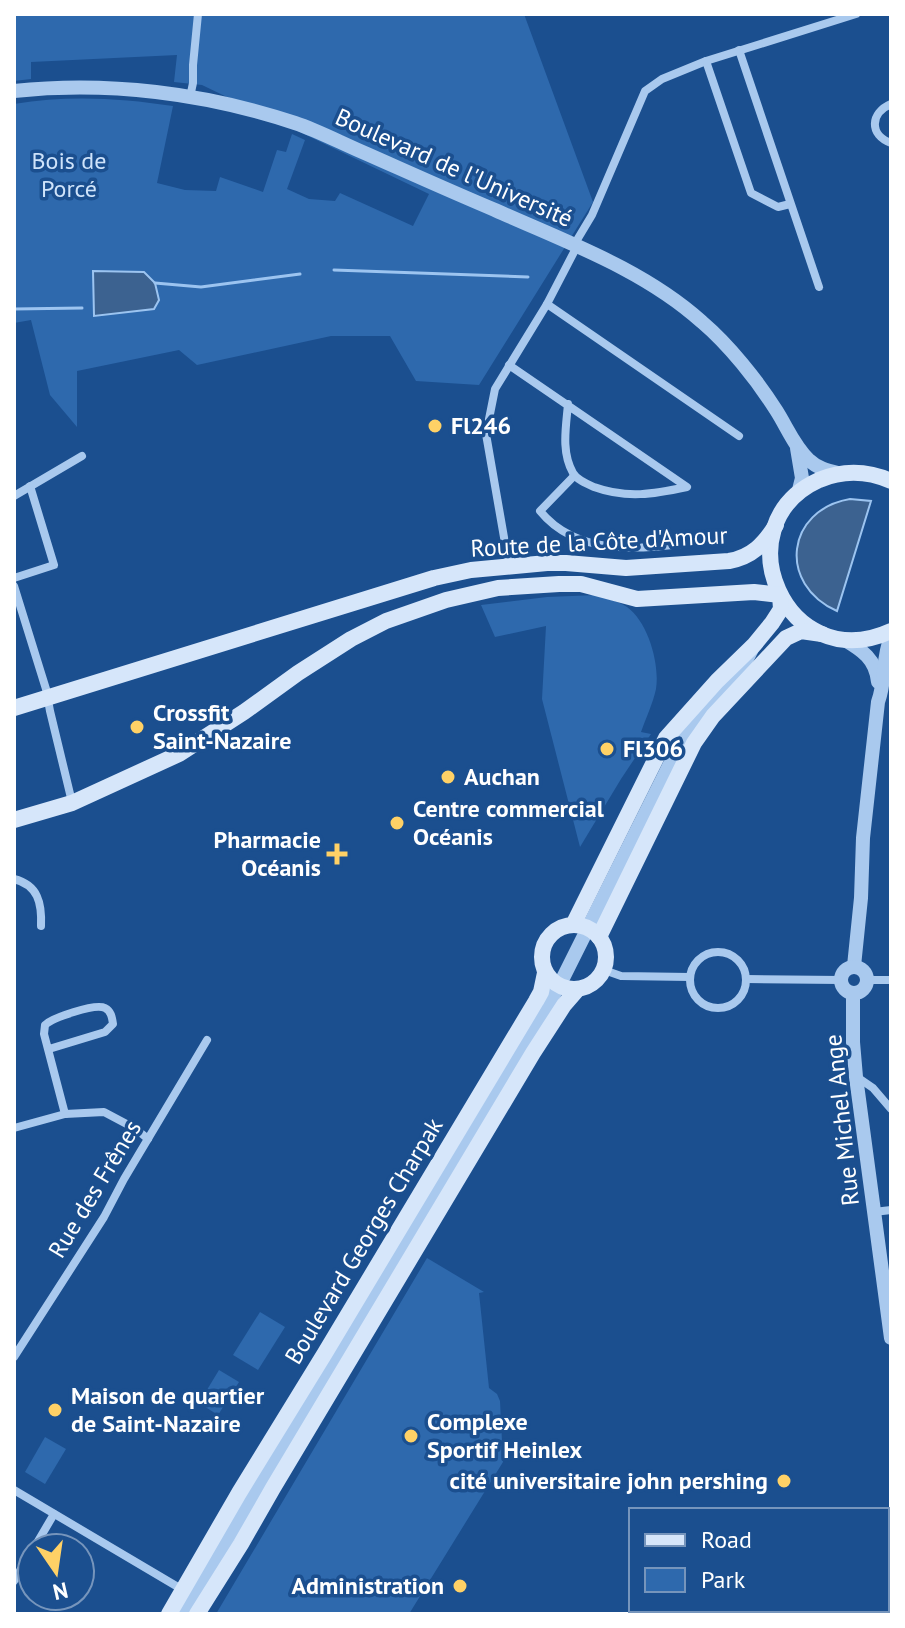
<svg xmlns="http://www.w3.org/2000/svg" width="905" height="1628" font-family="'PT Sans',sans-serif">
<rect width="100%" height="100%" fill="#1b4f8f"/>
<g fill="#2e69ad">
<path d="M 14,14 L 524,14 L 593,202 L 479,385 L 416,381 L 390,336 L 331,336 L 197,365 L 179,350 L 77,371 L 77,427 L 50,395 L 31,320 L 14,323 L 14,104 C 68,95 119,98 173,106 L 157,183 L 185,190 L 216,191 L 220,177 L 263,192 L 277,150 L 286,152 L 292,134 L 305,140 L 287,189 L 309,199 L 335,201 L 340,193 L 413,226 L 429,194 L 202,85 L 174,82 L 177,55 L 31,62 L 31,79 L 14,81 Z"/>
<path d="M 597,595 C 606,599 619,601 627,607 C 648,622 660,664 656,689 C 653,703 646,718 641,732 L 651,734 L 621,779 L 580,847 L 542,699 L 546,626 L 495,637 L 481,605 L 547,597 Z"/>
<path d="M 427,1258 L 484,1292 L 479,1293 L 489,1388 L 497,1394 L 500,1401 L 503,1462 L 409,1614 L 216,1614 Z"/>
<path d="M 260,1312 L 285,1327 L 258,1370 L 233,1355 Z"/>
<path d="M 219,1370 L 239,1382 L 218,1415 L 199,1403 Z"/>
<path d="M 45,1437 L 66,1449 L 45,1484 L 25,1472 Z"/>
</g>
<g fill="#3c6290" stroke="#9cc4f0" stroke-width="2">
<path d="M 93,271 L 144,272 L 155,283 L 159,300 L 154,309 L 94,316 Z"/>
<path d="M 850,499 L 871,501 L 837,611 C 777,584 786,510 850,499 Z"/>
</g>
<g fill="none" stroke-linecap="round" stroke-linejoin="round">
<g stroke="#9cc4f0" stroke-width="3">
<path d="M 334,270 L 528,277"/>
<path d="M 155,283 L 201,287 L 300,274"/>
<path d="M 14,309 L 82,308"/>
</g>
<g stroke="#a9c9ee" stroke-width="8">
<path d="M 739,50 L 819,287"/>
<path d="M 706,61 L 751,193 L 778,207 L 790,204"/>
<path d="M 190,97 L 193,83 L 193,65 L 198,14"/>
<path d="M 891,104 C 870,113 869,135 891,143"/>
<path d="M 547,304 L 739,436"/>
<path d="M 509,365 L 687,487 C 654,494 627,499 594,487 C 587,484 577,480 573,473 C 561,452 566,427 568,404"/>
<path d="M 574,476 L 540,511 C 580,560 650,548 705,541"/>
<path d="M 14,496 L 82,456"/>
<path d="M 509,566 L 486,434 L 495,389 L 547,304 L 574,252 L 577,240 L 592,215 L 645,91 L 662,79 L 706,61 L 856,14"/>
<path d="M 14,578 L 54,565 L 30,486"/>
<path d="M 14,586 L 46,689 L 50,711 L 72,802"/>
<path d="M 14,879 C 38,885 42,903 41,926"/>
<circle cx="718" cy="980" r="28"/>
<path d="M 604,970 L 621,976 L 690,977"/>
<path d="M 746,979 L 841,980"/>
<path d="M 867,980 L 891,980"/>
<path d="M 49,1049 L 105,1032 L 113,1024 C 112,1017 111,1011 105,1008 C 95,1003 52,1018 45,1025 L 44,1034 L 65,1114"/>
<path d="M 857,1077 L 873,1088 L 891,1109"/>
<path d="M 14,1128 L 65,1114 L 104,1112 L 136,1129 L 148,1139"/>
<path d="M 874,1212 L 891,1210"/>
<path d="M 14,1357 L 104,1217 L 124,1179 L 207,1040"/>
<path d="M 14,1490 L 183,1590"/>
<path d="M 34,1548 L 54,1514"/>
<path d="M 14,1581 L 32,1550"/>
</g>
<g stroke="#a9c9ee" stroke-width="14">
<path d="M 14,91 C 108,81 205,93 295,123 C 319,131 343,144 367,154 C 410,173 452,192 495,210 C 566,242 643,269 702,322 C 729,345 757,380 776,410 C 787,427 794,446 809,460 C 818,469 830,471 842,474"/>
<path d="M 797,448 L 802,478 L 798,494"/>
<path d="M 843,639 C 862,650 876,659 878,682"/>
<path d="M 854,966 L 861,898 L 863,838 L 878,702 C 886,681 882,657 891,637"/>
<circle cx="854" cy="980" r="13"/>
<path d="M 853,993 L 853,1042 L 856,1077 L 891,1338"/>
<path d="M 183,1614 L 559,986 L 685,734 L 708,705 L 740,672 L 752,649"/>
</g>
<g stroke="#d6e6fa" stroke-width="16">
<path d="M 891,481 C 868,471 843,470 819,480 C 720,525 786,679 891,631"/>
<path d="M 14,708 L 434,578 L 471,570 L 547,563 L 566,563 L 626,568 L 729,561 C 752,557 764,544 776,525"/>
<path d="M 14,820 L 72,803 L 179,754 L 244,712 L 298,673 L 351,639 L 386,621 L 446,600 L 498,588 L 559,584 L 581,584 L 637,599 L 754,592 L 780,595 L 781,609 L 772,623 L 754,645 L 717,681 L 666,738 L 573,925"/>
<circle cx="574" cy="957" r="32"/>
<path d="M 599,937 L 694,743 L 713,716 L 786,638 L 801,631 L 822,634"/>
<path d="M 169,1614 L 239,1493 L 325,1353 L 536,1001 L 541,992 L 545,973"/>
<path d="M 197,1614 L 241,1544 L 273,1488 L 533,1053 L 564,1005 L 577,990"/>
</g>
</g>
<g fill="#ffd166" stroke="#1b4f8f" stroke-width="3">
<circle cx="435" cy="426" r="8"/>
<circle cx="137" cy="727" r="8"/>
<circle cx="607" cy="749" r="8"/>
<circle cx="448" cy="777" r="8"/>
<circle cx="397" cy="823" r="8"/>
<path d="M333 842h8v8h8v8h-8v8h-8v-8h-8v-8h8z"/>
<circle cx="55" cy="1410" r="8"/>
<circle cx="411" cy="1436" r="8"/>
<circle cx="784" cy="1481" r="8"/>
<circle cx="460" cy="1586" r="8"/>
</g>
<g text-anchor="middle" stroke-width="7" stroke-linejoin="round" paint-order="stroke">
<g font-size="24" fill="#cfe3fa" stroke="#1b4f8f">
<text x="69" y="169">Bois de<tspan x="69" dy="28">Porcé</tspan></text>
</g>
<g font-size="24" fill="#fff" stroke="#1b4f8f">
<text transform="translate(454 168) rotate(24)" y="8">Boulevard de l'Université</text>
<text transform="translate(599 542) rotate(-3)" y="8">Route de la Côte d'Amour</text>
<text transform="translate(842 1120) rotate(-96)" y="8">Rue Michel Ange</text>
<text transform="translate(95 1189) rotate(-59)" y="8">Rue des Frênes</text>
<text transform="translate(364 1241) rotate(-59)" y="8">Boulevard Georges Charpak</text>
</g>
<g font-size="24" font-weight="bold" fill="#fff" stroke="#1b4f8f" text-anchor="start">
<text x="451" y="434">Fl246</text>
<text x="153" y="721">Crossfit<tspan x="153" dy="28">Saint-Nazaire</tspan></text>
<text x="623" y="757">Fl306</text>
<text x="464" y="785">Auchan</text>
<text x="413" y="817">Centre commercial<tspan x="413" dy="28">Océanis</tspan></text>
<text x="321" y="848" text-anchor="end">Pharmacie<tspan x="321" dy="28">Océanis</tspan></text>
<text x="71" y="1404">Maison de quartier<tspan x="71" dy="28">de Saint-Nazaire</tspan></text>
<text x="427" y="1430">Complexe<tspan x="427" dy="28">Sportif Heinlex</tspan></text>
<text x="768" y="1489" text-anchor="end">cité universitaire john pershing</text>
<text x="444" y="1594" text-anchor="end">Administration</text>
</g>
</g>
<rect width="905" height="1628" fill="none" stroke="#ffffff" stroke-width="32"/>
<rect x="629" y="1508" width="260" height="104" fill="#1b4f8f" stroke="#7695bc" stroke-width="2"/>
<rect x="645" y="1534" width="40" height="12" fill="#d6e6fa" stroke="#7695bc" stroke-width="2"/>
<text x="701" y="1548" font-size="24" fill="#ffffff">Road</text>
<rect x="645" y="1568" width="40" height="24" fill="#2e69ad" stroke="#7695bc" stroke-width="2"/>
<text x="701" y="1588" font-size="24" fill="#ffffff">Park</text>
<g transform="translate(56 1572) rotate(167)"><circle r="38" fill="#1b4f8f" stroke="#7695bc" stroke-width="2"/>
<path d="M0-6L14 30L0 20L-14 30Z" fill="#ffd166"/>
<text y="-12" font-size="22" font-weight="bold" text-anchor="middle" fill="#ffffff">N</text>
</g>
</svg>
